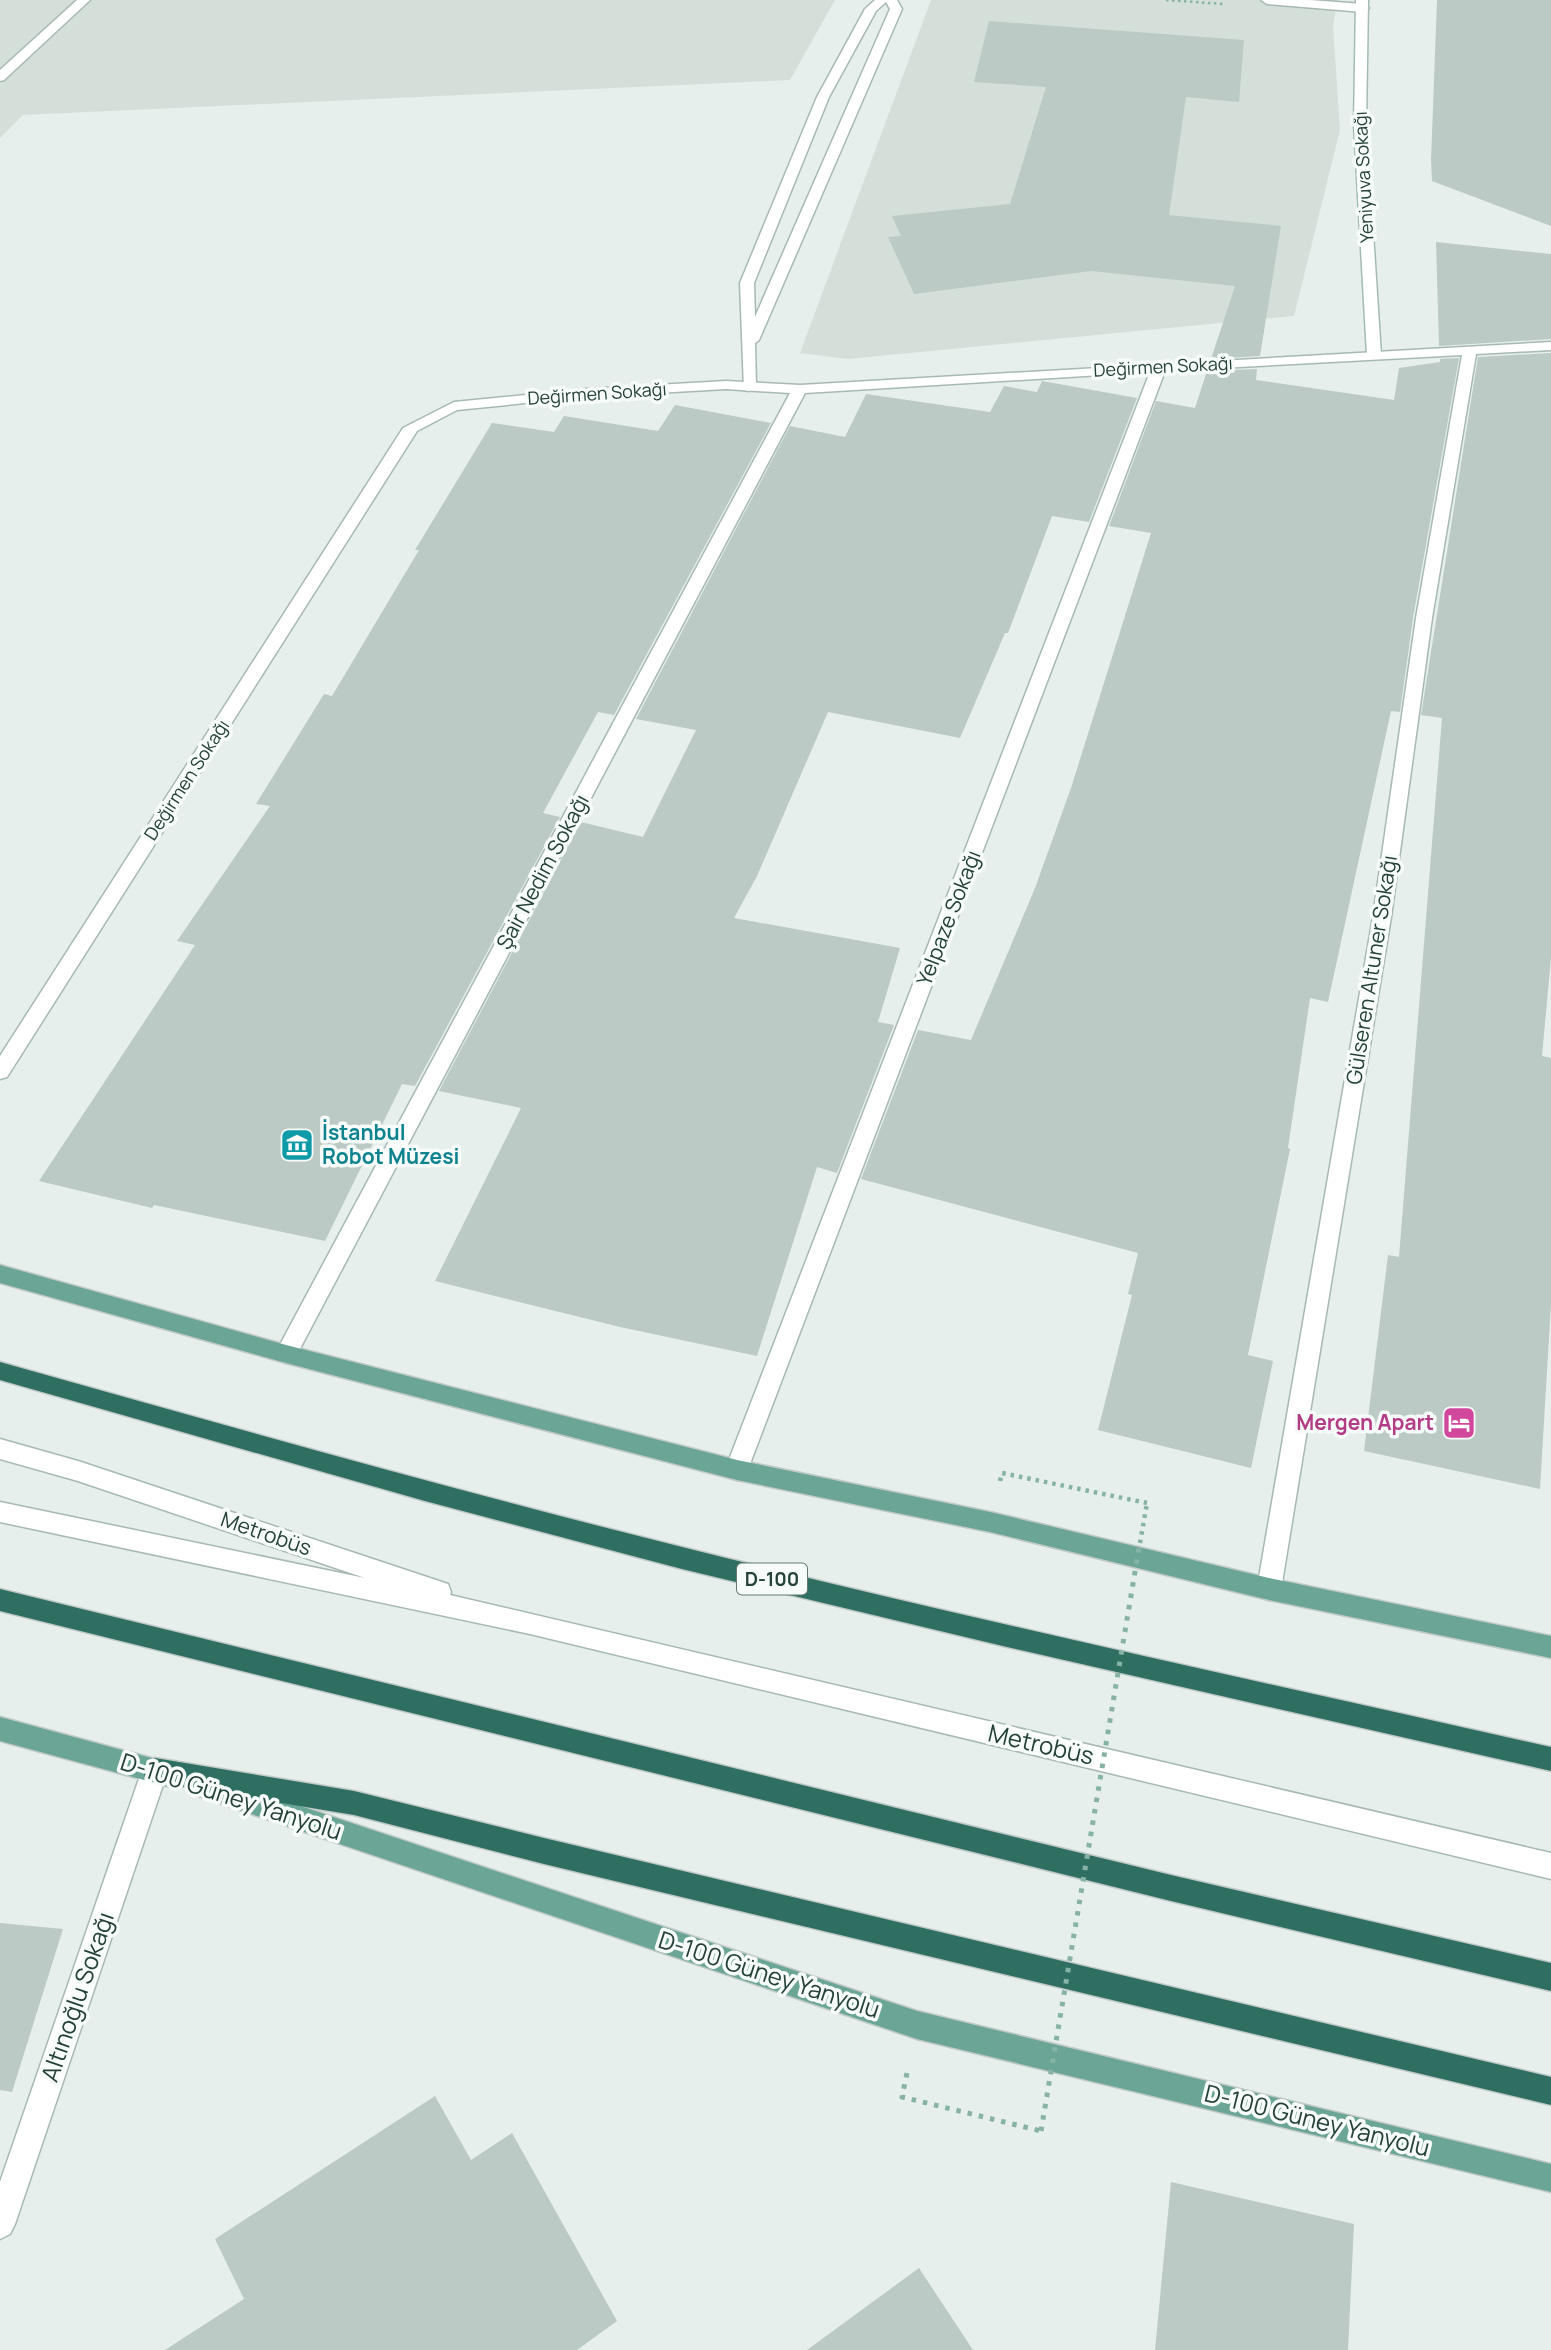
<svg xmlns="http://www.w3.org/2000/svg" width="1551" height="2350" font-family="Manrope,sans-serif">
<rect width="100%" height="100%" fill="#e6efeb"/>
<g fill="#d4dfda">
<path d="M 0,0 L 835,0 L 790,80 L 23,115 L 0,138 Z"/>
<path d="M 931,0 L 1338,0 L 1333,26 L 1340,130 L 1294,316 L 848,359 L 800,353 Z"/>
</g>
<g fill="#bbcac4">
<path d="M 1437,0 L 1551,0 L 1551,226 L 1432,181 L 1431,160 Z"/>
<path d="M 989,21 L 1244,40 L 1239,102 L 1186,97 L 1169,215 L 1281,226 L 1260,356 L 1211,359 L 1235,286 L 1091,271 L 914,294 L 888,237 L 901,236 L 892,216 L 1010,204 L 1046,87 L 974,82 Z"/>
<path d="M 1436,242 L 1551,254 L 1551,339 L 1439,346 Z"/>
<path d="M 1551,353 L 1551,958 L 1542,1056 L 1551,1058 L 1551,1304 L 1540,1489 L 1364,1451 L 1388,1255 L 1399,1257 L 1442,718 L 1421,715 L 1478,357 Z"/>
<path d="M 1459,358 L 1413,618 L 1400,712 L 1391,711 L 1328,1002 L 1310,998 L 1288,1148 L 1290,1149 L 1248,1355 L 1273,1361 L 1251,1468 L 1098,1430 L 1132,1295 L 1128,1294 L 1138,1253 L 861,1179 L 918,1030 L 971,1040 L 1035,888 L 1071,788 L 1151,533 L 1109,526 L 1156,401 L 1195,408 L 1207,371 L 1257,369 L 1256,380 L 1394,400 L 1399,368 L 1440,362 L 1440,359 Z"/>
<path d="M 1042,381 L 1137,398 L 1089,522 L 1052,516 L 1008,633 L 1005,633 L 960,738 L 828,712 L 757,876 L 734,918 L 900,948 L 878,1022 L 894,1025 L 837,1173 L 817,1167 L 757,1356 L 620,1327 L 435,1281 L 521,1108 L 439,1091 L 581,822 L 643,837 L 696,730 L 636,719 L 790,426 L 845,437 L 866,394 L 990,412 L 1004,386 L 1037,392 Z"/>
<path d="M 675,405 L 771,423 L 614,715 L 598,712 L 543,813 L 560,817 L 415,1086 L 402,1084 L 325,1241 L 154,1205 L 152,1208 L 39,1181 L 195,945 L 177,941 L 270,806 L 256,804 L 324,694 L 332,696 L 419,550 L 415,550 L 492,423 L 554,432 L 564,416 L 658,431 Z"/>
<path d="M 0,1923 L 63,1929 L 12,2092 L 0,2090 Z"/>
<path d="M 435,2096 L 471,2160 L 512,2133 L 617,2321 L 577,2350 L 165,2350 L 244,2299 L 215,2239 Z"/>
<path d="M 1171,2182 L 1354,2224 L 1348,2350 L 1155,2350 Z"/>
<path d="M 919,2268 L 973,2350 L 807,2350 Z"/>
</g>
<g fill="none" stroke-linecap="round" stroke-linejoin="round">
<defs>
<g id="lane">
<path d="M 77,0 L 90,0 L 4,80 L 0,81 L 0,70 Z"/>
<path d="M 875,0 L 897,0 L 902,9 L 759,340 L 755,343 L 756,387 L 749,391 L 744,390 L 740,283 L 817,97 L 865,9 ZM 886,2 L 890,9 L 755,317 L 754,283 L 829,97 L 876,11 Z"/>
<path d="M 1261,0 L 1310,0 L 1363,4 L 1369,8 L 1363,12 L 1267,4 Z"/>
<path d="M 0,1439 L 78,1461 L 439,1581 L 448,1584 L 451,1592 L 450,1595 L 1551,1853 L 1551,1879 L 530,1634 L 0,1522 L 0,1502 L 365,1578 L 78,1481 L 0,1459 Z"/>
</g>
<g id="street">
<path d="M 1551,342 L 1551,350 L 1476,354 L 1432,618 L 1391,917 L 1281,1589 L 1278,1597 L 1269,1600 L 1260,1597 L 1257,1589 L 1373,917 L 1416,618 L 1462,355 L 1165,371 L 745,1477 L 737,1480 L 729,1477 L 725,1470 L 1150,372 L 805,393 L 294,1360 L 286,1363 L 278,1360 L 275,1354 L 790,393 L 726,389 L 586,397 L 457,410 L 417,431 L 7,1077 L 0,1079 L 0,1056 L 403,428 L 454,402 L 586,389 L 726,381 L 800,385 Z"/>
<path d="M 155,1758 L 164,1762 L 168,1770 L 15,2224 L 10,2234 L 0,2239 L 0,2182 L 142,1770 L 146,1762 Z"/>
</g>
<path id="secondary" d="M 1356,0 L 1368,0 L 1366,125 L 1381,355 L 1374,359 L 1367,355 L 1354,125 Z"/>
<g id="primary">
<path d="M 0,1265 L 286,1345 L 737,1460 L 990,1512 L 1269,1578 L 1551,1636 L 1551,1658 L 1269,1600 L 990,1532 L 737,1480 L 286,1363 L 0,1283 Z"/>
<path d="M 0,1717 L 170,1763 L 179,1766 L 183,1775 L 179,1784 L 170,1787 L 0,1741 Z"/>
<path d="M 201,1773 L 917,2011 L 1551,2164 L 1551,2192 L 917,2039 L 201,1797 L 192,1794 L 188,1785 L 192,1776 Z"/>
</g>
<g id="highway">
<path d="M 0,1362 C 227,1426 453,1490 682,1547 C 970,1619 1261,1682 1551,1747 L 1551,1771 L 1007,1647 L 682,1569 L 425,1501 L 0,1380 Z"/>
<path d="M 0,1589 L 1171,1875 L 1551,1963 L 1551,1991 L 1171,1901 L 0,1611 Z"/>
<path d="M 155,1758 L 354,1791 L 544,1838 L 1551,2077 L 1551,2105 L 544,1864 L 354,1815 L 155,1782 L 146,1778 L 142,1770 L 146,1762 Z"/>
</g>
</defs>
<use href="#lane" stroke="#a8b8b2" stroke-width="3"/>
<use href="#street" stroke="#a8b8b2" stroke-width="3"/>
<use href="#secondary" stroke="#a4bbb3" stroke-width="3"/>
<use href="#primary" stroke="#c2cac8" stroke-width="3"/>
<use href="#highway" stroke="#c2cac8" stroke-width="3"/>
<path stroke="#86b3a5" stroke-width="2.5" stroke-dasharray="2.5 3.5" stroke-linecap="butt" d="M 1166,0 L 1223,4"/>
<path stroke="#86b3a5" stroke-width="4.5" stroke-dasharray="3.5 5" stroke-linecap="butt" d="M 1000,1481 L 1002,1473 L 1147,1503"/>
<path stroke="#86b3a5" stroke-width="5" stroke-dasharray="4.5 7" stroke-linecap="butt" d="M 907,2073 L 902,2097 L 1041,2131"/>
<use href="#lane" fill="#fff" fill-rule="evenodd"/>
<use href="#street" fill="#fff" fill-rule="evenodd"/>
<use href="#secondary" fill="#fff" fill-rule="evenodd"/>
<use href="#primary" fill="#6aa596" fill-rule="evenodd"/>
<use href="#highway" fill="#2f6f62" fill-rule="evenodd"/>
<path stroke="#86b3a5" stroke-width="4.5" stroke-dasharray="3.5 5" stroke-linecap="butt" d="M 1140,1543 L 1147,1503"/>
<path stroke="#86b3a5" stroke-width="5" stroke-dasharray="4.5 7" stroke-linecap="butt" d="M 1041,2131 L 1140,1542"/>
</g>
<defs>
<symbol id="museum-square" viewBox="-11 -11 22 22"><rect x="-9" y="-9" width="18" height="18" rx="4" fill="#0f9aa8" stroke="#f7fbf9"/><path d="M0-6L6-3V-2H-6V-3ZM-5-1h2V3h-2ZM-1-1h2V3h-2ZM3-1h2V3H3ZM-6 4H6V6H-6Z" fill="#fff"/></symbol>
<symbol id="hotel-square" viewBox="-11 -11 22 22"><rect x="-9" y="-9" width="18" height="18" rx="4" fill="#d1479c" stroke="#f7fbf9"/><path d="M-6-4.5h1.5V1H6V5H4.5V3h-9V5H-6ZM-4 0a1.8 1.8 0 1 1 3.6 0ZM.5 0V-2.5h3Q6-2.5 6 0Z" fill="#fff"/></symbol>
</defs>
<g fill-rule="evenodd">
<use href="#museum-square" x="278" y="1126" width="38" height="38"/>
<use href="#hotel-square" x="1440" y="1404" width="38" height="38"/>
</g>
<g text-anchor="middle" stroke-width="7" stroke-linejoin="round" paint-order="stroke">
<g font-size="18" fill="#24423a" stroke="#f7fbf9">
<text transform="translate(1364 177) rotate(-93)" y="6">Yeniyuva Sokağı</text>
<text transform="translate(1163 367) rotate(-3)" y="6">Değirmen Sokağı</text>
<text transform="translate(597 394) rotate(-4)" y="6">Değirmen Sokağı</text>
<text transform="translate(187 780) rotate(-57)" y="6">Değirmen Sokağı</text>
</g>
<rect fill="#f7fbf9" stroke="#637a73" stroke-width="2" x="737" y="1563.5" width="70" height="31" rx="5"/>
<g font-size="19" font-weight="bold" fill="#24423a">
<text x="772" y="1586">D-100</text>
</g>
<g font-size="21" fill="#24423a" stroke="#f7fbf9">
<text transform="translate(543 872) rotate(-62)" y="7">Şair Nedim Sokağı</text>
<text transform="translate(949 918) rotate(-69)" y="7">Yelpaze Sokağı</text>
<text transform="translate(1372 970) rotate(-81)" y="7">Gülseren Altuner Sokağı</text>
<text transform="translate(266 1534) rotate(19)" y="7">Metrobüs</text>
</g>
<g font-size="21" font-weight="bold" fill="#0d838f" stroke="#f7fbf9" text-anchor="start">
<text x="322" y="1140">İstanbul<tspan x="322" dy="24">Robot Müzesi</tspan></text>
</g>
<g font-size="21" font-weight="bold" fill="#b23c85" stroke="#f7fbf9" text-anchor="end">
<text x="1434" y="1430">Mergen Apart</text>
</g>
<g font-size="24" fill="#24423a" stroke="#f7fbf9">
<text transform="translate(1041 1745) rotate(13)" y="8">Metrobüs</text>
<text transform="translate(231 1797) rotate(18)" y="8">D-100 Güney Yanyolu</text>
<text transform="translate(769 1975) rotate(18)" y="8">D-100 Güney Yanyolu</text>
<text transform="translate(78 1997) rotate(-71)" y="8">Altınoğlu Sokağı</text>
<text transform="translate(1317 2121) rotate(14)" y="8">D-100 Güney Yanyolu</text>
</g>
</g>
</svg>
